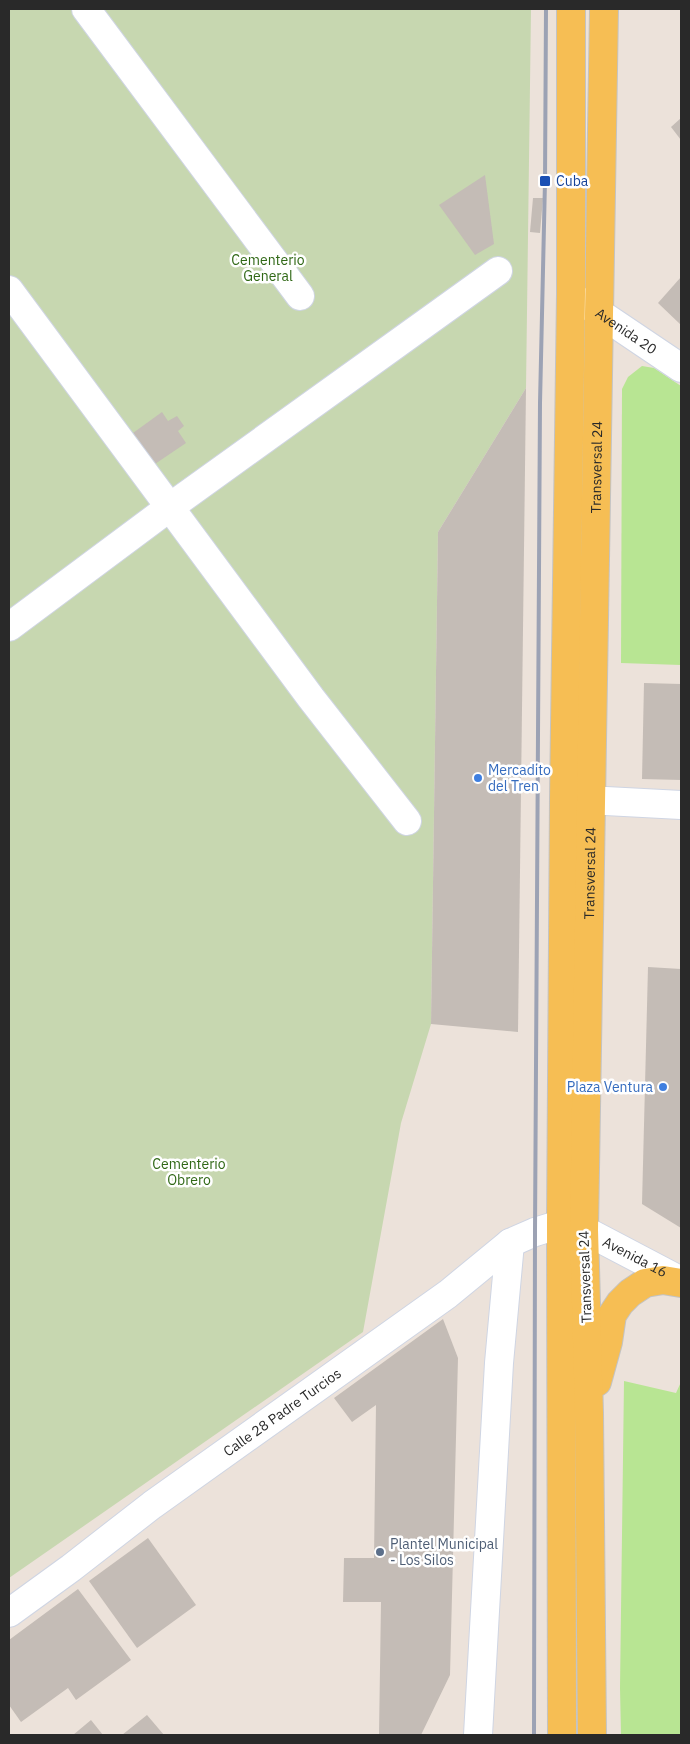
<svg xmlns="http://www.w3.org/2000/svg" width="690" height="1744" font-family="'IBM Plex Sans',sans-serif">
<rect width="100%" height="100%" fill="#ece2da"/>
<g fill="#b8e593">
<path d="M 642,366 L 654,368 L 681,386 L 681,665 L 621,663 L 622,389 L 628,377 Z"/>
<path d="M 624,1381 L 676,1393 L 681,1382 L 681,1735 L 621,1735 L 620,1688 Z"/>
</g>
<path fill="#c7d7b0" d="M 9,9 L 531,9 L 526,388 L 438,532 L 431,1024 L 401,1123 L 363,1332 L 9,1578 Z"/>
<g fill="#c4bcb6">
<path d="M 681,118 L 681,140 L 671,127 Z"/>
<path d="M 485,175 L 494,244 L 475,255 L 439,205 Z"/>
<path d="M 533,198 L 543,198 L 540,233 L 530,232 Z"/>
<path d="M 681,277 L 681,325 L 658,303 Z"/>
<path d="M 526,388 L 518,1032 L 431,1024 L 438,532 Z"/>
<path d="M 162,412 L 168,421 L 177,416 L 184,426 L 178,431 L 186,443 L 155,464 L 133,433 Z"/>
<path d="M 644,683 L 681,684 L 681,780 L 642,779 Z"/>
<path d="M 648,967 L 681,969 L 681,1228 L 642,1204 Z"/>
<path d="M 443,1319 L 458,1358 L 450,1675 L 421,1735 L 379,1735 L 381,1602 L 343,1602 L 344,1558 L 374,1558 L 376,1405 L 352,1422 L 334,1398 Z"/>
<path d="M 148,1538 L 196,1605 L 137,1648 L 89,1581 Z"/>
<path d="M 78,1589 L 131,1660 L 76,1700 L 68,1688 L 21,1722 L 9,1705 L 9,1640 Z"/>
<path d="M 147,1715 L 164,1735 L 122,1735 Z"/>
<path d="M 91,1720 L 103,1735 L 73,1735 Z"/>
</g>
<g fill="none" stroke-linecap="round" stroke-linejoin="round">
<defs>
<g id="minor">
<path d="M 86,9 L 300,296"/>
<path d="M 9,290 L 311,698 L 407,821"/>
<path id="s1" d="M 583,302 L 681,368"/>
<path d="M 9,627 L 170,507 L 498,271"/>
<path d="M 568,799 L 681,805"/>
<path id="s2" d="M 9,1613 L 71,1568 L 152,1505 L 448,1294 L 510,1243 L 535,1232 L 561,1224 L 584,1230 L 681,1281"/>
<path d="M 478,1735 L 499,1363 L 510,1243"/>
</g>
<g id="major">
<path d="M 597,1382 L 608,1342 L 612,1315 L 620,1303 L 630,1293 L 645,1283 L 663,1280 L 681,1283"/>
<path d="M 562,1735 L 561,1224 L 564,799 L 571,294 L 571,9"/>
<path id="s3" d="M 592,1735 L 589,1413 L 584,1230 L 604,9"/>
</g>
</defs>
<use href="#minor" stroke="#cfd5e3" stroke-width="30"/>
<use href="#major" stroke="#c3c3c3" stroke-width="30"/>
<use href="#minor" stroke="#fff" stroke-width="28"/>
<use href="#major" stroke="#f6be54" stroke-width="28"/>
<path stroke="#9ca2b4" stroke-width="4" d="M 534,1735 L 535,1232 L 540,403 L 545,181 L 546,9"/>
</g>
<rect fill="#1a4fb4" stroke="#fff" stroke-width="2" x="539" y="175" width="12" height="12" rx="2.5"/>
<g fill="#3f7fe0" stroke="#fff" stroke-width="2">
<circle cx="478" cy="778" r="5"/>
<circle cx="663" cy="1087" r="5"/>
</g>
<circle fill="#5c6f8a" stroke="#fff" stroke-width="2" cx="380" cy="1552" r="5"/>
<g text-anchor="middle" stroke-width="5" stroke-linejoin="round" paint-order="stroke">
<g font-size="14" fill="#164399" stroke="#fff" text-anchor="start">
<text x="556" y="186">Cuba</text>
</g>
<g font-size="14" fill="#306816" stroke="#fff">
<text x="268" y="265">Cementerio<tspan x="268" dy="16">General</tspan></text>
<text x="189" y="1169">Cementerio<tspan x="189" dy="16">Obrero</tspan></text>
</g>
<g font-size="14" fill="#292929" stroke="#fff">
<text dy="5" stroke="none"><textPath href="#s1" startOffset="52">Avenida 20</textPath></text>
<text dy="5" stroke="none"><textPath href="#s3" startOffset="1268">Transversal 24</textPath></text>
<text dy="5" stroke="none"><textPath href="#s3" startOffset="862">Transversal 24</textPath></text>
<text dy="5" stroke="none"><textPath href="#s2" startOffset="759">Avenida 16</textPath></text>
<text transform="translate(585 1277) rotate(-92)" y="5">Transversal 24</text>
<text dy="5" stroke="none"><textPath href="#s2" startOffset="339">Calle 28 Padre Turcios</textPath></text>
</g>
<g font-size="14" fill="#366cbe" stroke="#fff" text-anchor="start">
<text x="488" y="775">Mercadito<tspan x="488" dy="16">del Tren</tspan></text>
<text x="653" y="1092" text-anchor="end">Plaza Ventura</text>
</g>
<g font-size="14" fill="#4e5e75" stroke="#fff" text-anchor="start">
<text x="390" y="1549">Plantel Municipal<tspan x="390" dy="16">- Los Silos</tspan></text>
</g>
</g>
<rect width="690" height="1744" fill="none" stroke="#292929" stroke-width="20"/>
</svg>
